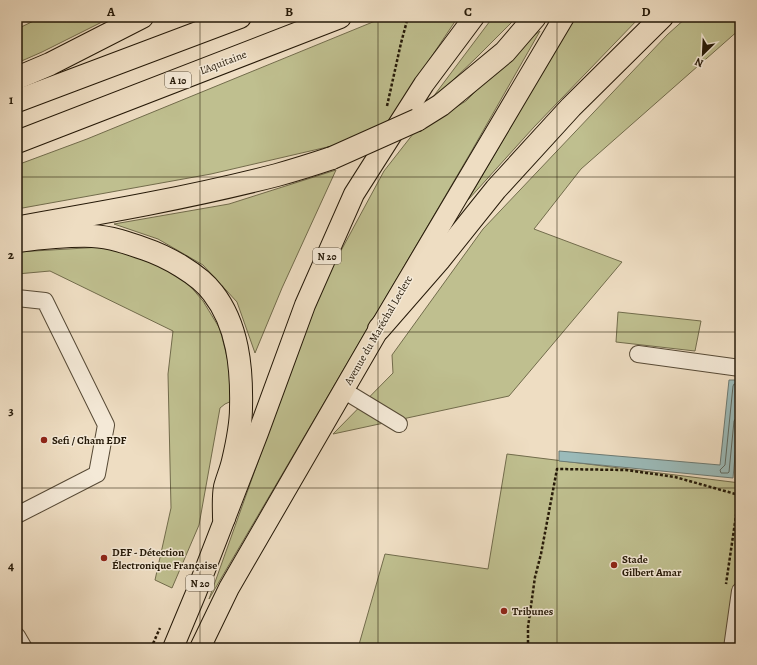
<svg xmlns="http://www.w3.org/2000/svg" width="757" height="665" font-family="Alegreya,serif">
<rect width="100%" height="100%" fill="#eeddc2"/>
<filter id="stains"><feTurbulence type="fractalNoise" baseFrequency=".005" numOctaves="4"/><feColorMatrix values="0 0 0 0 .2 0 0 0 0 .09 0 0 0 0 .02 0 0 0 .5 -.17"/></filter>
<radialGradient id="worn" r=".72"><stop offset=".6" stop-color="#630" stop-opacity="0"/><stop offset="1" stop-color="#630" stop-opacity=".3"/></radialGradient>
<g fill="#bfbf8f" stroke="#726c4c">
<path d="M 42,17 L 112,17 L 42,52 L 17,63 L 17,29 Z"/>
<path d="M 385,17 L 458,17 L 389,120 L 349,142 L 211,174 L 17,209 L 17,165 L 87,139 Z"/>
<path d="M 493,17 L 517,17 L 477,57 L 427,105 Z"/>
<path d="M 572,17 L 640,17 L 534,127 L 468,200 L 513,123 Z"/>
<path d="M 687,17 L 740,17 L 740,29 L 581,169 L 534,229 L 622,262 L 509,396 L 333,434 L 393,373 L 392,355 L 483,229 L 667,35 Z"/>
<path d="M 540,31 L 471,152 L 209,599 L 274,417 L 323,284 L 384,171 L 413,134 L 466,101 L 527,40 Z"/>
<path d="M 336,170 L 282,288 L 255,353 L 237,302 L 203,265 L 158,239 L 114,224 L 229,204 Z"/>
<path d="M 102,247 L 143,256 L 184,279 L 203,301 L 220,329 L 230,369 L 234,400 L 225,404 L 220,408 L 199,525 L 172,588 L 155,580 L 171,508 L 168,374 L 173,331 L 50,271 L 17,274 L 17,252 Z"/>
<path d="M 618,312 L 701,321 L 695,351 L 616,342 Z"/>
<path d="M 507,454 L 740,483 L 740,648 L 358,648 L 385,554 L 488,569 Z"/>
</g>
<path fill="#9bbbba" stroke="#6c7a73" d="M 729,380 L 740,380 L 740,401 L 733,478 L 559,461 L 559,451 L 720,465 Z"/>
<g fill="none" stroke-linecap="round" stroke-linejoin="round">
<path stroke="#606a61" stroke-width="1" d="M 740,384 L 734,384 L 733,386 L 725,465 L 720,470 L 721,473 L 728,473 L 729,472 L 734,421 L 736,418 L 740,417"/>
<defs>
<g id="minor">
<path d="M 17,298 L 45,301 L 106,425 L 97,474 L 17,515"/>
<path d="M 638,354 L 740,368"/>
<path d="M 343,390 L 399,424"/>
<path d="M 17,636 L 24,648"/>
<path d="M 732,648 L 740,591"/>
</g>
<g id="major">
<path d="M 173,648 L 196,593 L 258,433 L 305,305 L 354,194 L 424,84 L 474,17"/>
<path d="M 200,648 L 229,588 L 379,329 L 564,17"/>
</g>
<g id="highway">
<path d="M 17,78 L 50,64 L 142,17"/>
<path d="M 17,101 L 240,17"/>
<path d="M 417,120 L 441,105 L 505,52 L 535,17"/>
<path d="M 17,142 L 340,17"/>
<path d="M 20,227 C 106,212 192,197 277,175 C 295,170 314,164 332,158"/>
<path d="M 17,241 C 42,238 67,235 92,236 C 111,237 128,243 145,249 C 166,256 199,274 213,293 C 238,325 242,368 241,408 C 241,426 237,444 233,461 C 231,470 227,479 225,487 C 223,497 224,508 224,518"/>
<path d="M 379,329 L 440,259 L 496,189 L 571,107 L 662,17"/>
</g>
</defs>
<use href="#minor" stroke="#574a36" stroke-width="18"/>
<use href="#major" stroke="#251908" stroke-width="22"/>
<use href="#highway" stroke="#251908" stroke-width="24"/>
<g stroke="#251908" stroke-width="2.5" stroke-dasharray="3 2" stroke-linecap="butt">
<path d="M 387,106 L 401,43 L 408,17"/>
<path d="M 151,648 L 160,628"/>
<path d="M 528,648 L 528,627 L 535,577 L 541,554 L 557,469 L 626,470 L 675,477 L 739,495 L 726,584"/>
</g>
<use href="#minor" stroke="#f4e9d7" stroke-width="16"/>
<use href="#major" stroke="#eeddc2" stroke-width="20"/>
<use href="#highway" stroke="#eeddc2" stroke-width="22"/>
<defs>
<path id="highway-bridge" d="M 332,158 L 417,120"/>
</defs>
<use href="#highway-bridge" stroke="#251908" stroke-width="24" stroke-linecap="butt"/>
<use href="#highway-bridge" stroke="#eeddc2" stroke-width="22"/>
</g>
<path fill="none" stroke="#251908" stroke-width="1" stroke-opacity="0.55" d="M 200,17 L 200,648M 378,17 L 378,648M 557,17 L 557,648M 17,177 L 740,177M 17,332 L 740,332M 17,488 L 740,488"/>
<g fill="#8f2418" stroke="#f4e9d7" stroke-width="1.5">
<circle cx="44" cy="440" r="4"/>
<circle cx="104" cy="558" r="4"/>
<circle cx="614" cy="565" r="4"/>
<circle cx="504" cy="611" r="4"/>
</g>
<g text-anchor="middle" stroke-width="3" stroke-linejoin="round" paint-order="stroke">
<g fill="#f4e9d7" stroke="#635746" stroke-width="1">
<rect x="165" y="72" width="26" height="16" rx="3"/>
<rect x="313" y="248" width="28" height="16" rx="3"/>
<rect x="186" y="575" width="28" height="16" rx="3"/>
</g>
<g font-size="10" font-weight="bold" fill="#251908">
<text x="178" y="84">A 10</text>
<text x="327" y="260">N 20</text>
<text x="200" y="587">N 20</text>
</g>
<g font-size="11" fill="#251908" stroke="#f4e9d7">
<text transform="translate(223 62) rotate(-21)" y="4">L'Aquitaine</text>
<text transform="translate(378 330) rotate(-60)" y="4">Avenue du Maréchal Leclerc</text>
</g>
<g font-size="11" font-weight="bold" fill="#251908" stroke="#f4e9d7" text-anchor="start">
<text x="52" y="444">Sefi / Cham EDF</text>
<text x="112" y="556">DEF - Détection<tspan x="112" dy="13">Électronique Française</tspan></text>
<text x="622" y="563">Stade<tspan x="622" dy="13">Gilbert Amar</tspan></text>
<text x="512" y="615">Tribunes</text>
</g>
</g>
<rect width="757" height="665" fill="none" stroke="#eeddc2" stroke-width="44"/>
<g transform="translate(703 54) rotate(204)" stroke="#f4e9d7" stroke-width="3" paint-order="stroke">
<path d="M0-3L7 15L0 10L-7 15Z" fill="#251908"/>
<text y="-6" font-size="11" font-weight="bold" text-anchor="middle" fill="#251908">N</text>
</g>
<rect x="22" y="22" width="713" height="621" fill="none" stroke="#251908" stroke-width="1.5"/>
<g font-size="13" text-anchor="middle" font-weight="bold" fill="#251908">
<text x="111" y="16">A</text>
<text x="289" y="16">B</text>
<text x="468" y="16">C</text>
<text x="646" y="16">D</text>
<text x="11" y="104">1</text>
<text x="11" y="259">2</text>
<text x="11" y="415">3</text>
<text x="11" y="570">4</text>
</g>
<rect width="100%" height="100%" filter="url(#stains)"/>
<rect width="100%" height="100%" fill="url(#worn)"/>
</svg>
